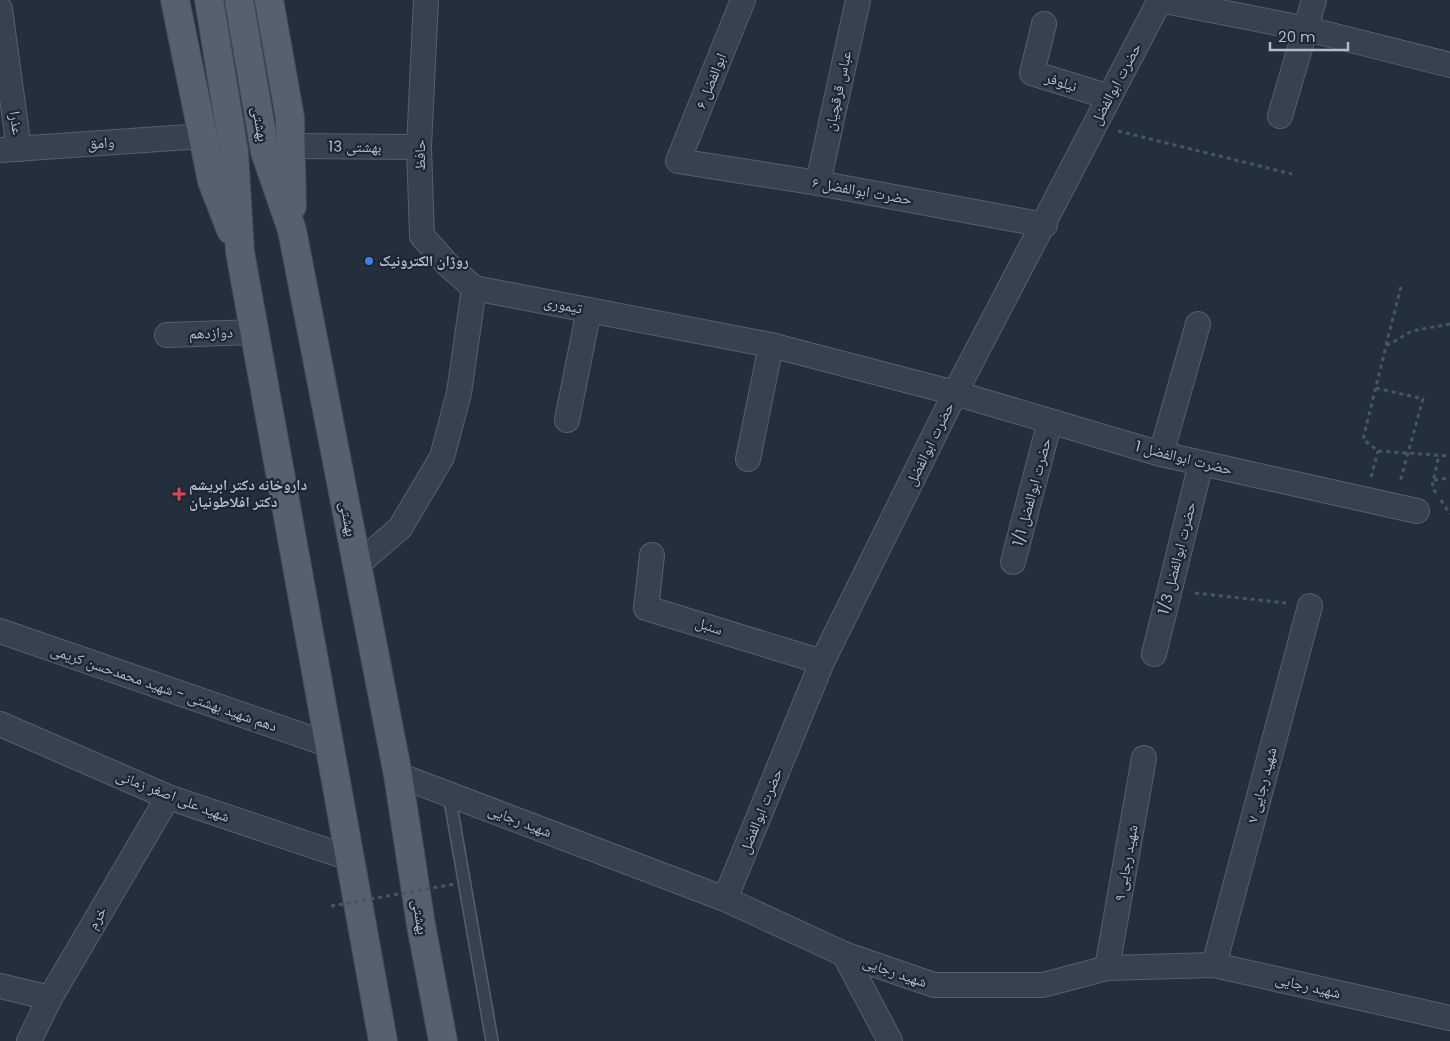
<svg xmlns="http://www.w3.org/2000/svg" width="1450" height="1041" font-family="Poppins,'Noto Naskh Arabic',sans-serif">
<rect width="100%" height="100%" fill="#242f3e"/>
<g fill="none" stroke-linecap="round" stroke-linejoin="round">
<defs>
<path id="service" d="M 449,794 L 492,1041"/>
<g id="minor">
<path d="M 426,0 L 419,147 L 422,236 L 447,264 L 474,288"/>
<path d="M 743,0 L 678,161 L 818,183 L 1045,225"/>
<path d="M 1160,0 L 1307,29 L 1450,65"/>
<path d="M 0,9 L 19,149"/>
<path d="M 1044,24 L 1032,73 L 1109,97"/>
<path d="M 1280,116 L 1314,0"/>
<path d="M 291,146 L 419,147"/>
<path d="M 0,150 L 203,136"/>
<path d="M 818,183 L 858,0"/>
<path d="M 474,288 L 771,345 L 955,393 L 1161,454 L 1417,511"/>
<path d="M 167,335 L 255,332"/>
<path d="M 567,420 L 589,310"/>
<path d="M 1161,454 L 1198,324"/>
<path d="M 748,459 L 771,345"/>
<path d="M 652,555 L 646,608 L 822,662"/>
<path d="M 1013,562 L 1050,421"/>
<path d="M 357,565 L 400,528 L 442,457 L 459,393 L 474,288"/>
<path d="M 0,631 L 327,744"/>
<path d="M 1154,654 L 1201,463"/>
<path d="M 0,724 L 168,797 L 349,858"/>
<path d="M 398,775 L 725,899 L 844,954 L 934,985 L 1043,985 L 1107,968 L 1214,965 L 1450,1018"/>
<path d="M 725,899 L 822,662 L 955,393 L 1160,0"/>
<path d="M 844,954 L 890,1041"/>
<path d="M 1214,965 L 1310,606"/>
<path d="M 1107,968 L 1144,758"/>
<path d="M 0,986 L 50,998"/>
<path d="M 29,1041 L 50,998 L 168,797"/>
</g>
<g id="primary">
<path d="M 175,0 L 212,181 L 231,230"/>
<path d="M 209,0 L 234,152 L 240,252 L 383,1041"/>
<path d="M 239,0 L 265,152 L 292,230 L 398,775 L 421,925 L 443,1041"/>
<path d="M 269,0 L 290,118 L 292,206"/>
</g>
</defs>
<use href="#service" stroke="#565f6c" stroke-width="14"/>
<use href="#minor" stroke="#565f6c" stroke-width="26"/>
<use href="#primary" stroke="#414a57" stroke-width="30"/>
<g stroke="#44595c" stroke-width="3" stroke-dasharray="4 4" stroke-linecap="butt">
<path d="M 1118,131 L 1292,174"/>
<path d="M 1450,324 L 1412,331 L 1386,346 L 1363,439 L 1378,451 L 1450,456"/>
<path d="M 1386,345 L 1401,287"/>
<path d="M 1376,388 L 1423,399 L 1400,482"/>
<path d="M 1371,477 L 1378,451"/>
<path d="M 1434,480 L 1450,478"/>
<path d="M 1436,493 L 1432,487 L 1439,455"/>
<path d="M 1441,500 L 1450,514"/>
<path d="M 1195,593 L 1286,603"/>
</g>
<use href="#service" stroke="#38414e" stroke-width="11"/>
<use href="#minor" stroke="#38414e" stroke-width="24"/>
<use href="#primary" stroke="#56606e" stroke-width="28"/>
<path stroke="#44595c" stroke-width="3" stroke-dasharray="4 4" stroke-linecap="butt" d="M 331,906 L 455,884"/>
</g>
<circle fill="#3f7fe0" stroke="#1d2633" stroke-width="2" cx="369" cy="261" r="5"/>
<path fill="#e0444e" stroke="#1d2633" stroke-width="2" d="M176.5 486.5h5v5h5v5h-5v5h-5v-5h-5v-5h5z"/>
<g text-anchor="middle" stroke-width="4.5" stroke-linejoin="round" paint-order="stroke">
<g font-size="15" fill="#b4bcc9" stroke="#1d2633">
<text transform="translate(711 81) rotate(-68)" y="5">ابوالفضل ۶</text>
<text transform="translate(1061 82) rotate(18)" y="5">نیلوفر</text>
<text transform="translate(1116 84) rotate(-62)" y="5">حضرت ابوالفضل</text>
<text transform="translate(838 91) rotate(-78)" y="5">عباس قرقچیان</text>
<text transform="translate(16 123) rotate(82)" y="5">عذرا</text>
<text transform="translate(260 124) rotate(80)" y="5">بهشتی</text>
<text transform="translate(101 143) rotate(-4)" y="5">وامق</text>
<text transform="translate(355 147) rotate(1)" y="5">بهشتی 13</text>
<text transform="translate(420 155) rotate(-90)" y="5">حافظ</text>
<text transform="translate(862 191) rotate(10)" y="5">حضرت ابوالفضل ۶</text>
<text transform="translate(563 305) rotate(11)" y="5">تیموری</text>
<text transform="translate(211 333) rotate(-2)" y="5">دوازدهم</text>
<text transform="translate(930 444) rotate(-64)" y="5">حضرت ابوالفضل</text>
<text transform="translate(1184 458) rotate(14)" y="5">حضرت ابوالفضل 1</text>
<text transform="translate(1032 492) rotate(-75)" y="5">حضرت ابوالفضل 1/1</text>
<text transform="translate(348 519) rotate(79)" y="5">بهشتی</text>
<text transform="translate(1177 558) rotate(-76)" y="5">حضرت ابوالفضل 1/3</text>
<text transform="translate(709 626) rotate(18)" y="5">سنبل</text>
<text transform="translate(164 688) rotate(19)" y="5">دهم شهید بهشتی - شهید محمدحسن کریمی</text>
<text transform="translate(1262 785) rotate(-75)" y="5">شهید رجایی ۷</text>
<text transform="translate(173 796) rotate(21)" y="5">شهید علی اصغر زمانی</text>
<text transform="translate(761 811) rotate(-68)" y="5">حضرت ابوالفضل</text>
<text transform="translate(520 821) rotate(21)" y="5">شهید رجایی</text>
<text transform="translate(1126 863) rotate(-80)" y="5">شهید رجایی ۹</text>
<text transform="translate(420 917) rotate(81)" y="5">بهشتی</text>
<text transform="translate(97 918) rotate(-60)" y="5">خرم</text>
<text transform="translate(895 972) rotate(19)" y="5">شهید رجایی</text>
<text transform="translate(1308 986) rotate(13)" y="5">شهید رجایی</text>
</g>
<g font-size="15" font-weight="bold" fill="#b4bcc9" stroke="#1d2633" text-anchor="start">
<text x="379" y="266">روژان الکترونیک</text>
<text x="189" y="490">داروخانه دکتر ابریشم<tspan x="189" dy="17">دکتر افلاطونیان</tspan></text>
</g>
</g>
<path d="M1270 42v8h78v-8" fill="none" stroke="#b4bcc9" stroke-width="2.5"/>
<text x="1278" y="42" font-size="15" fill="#b4bcc9" stroke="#1d2633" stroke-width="4" paint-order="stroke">20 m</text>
</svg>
